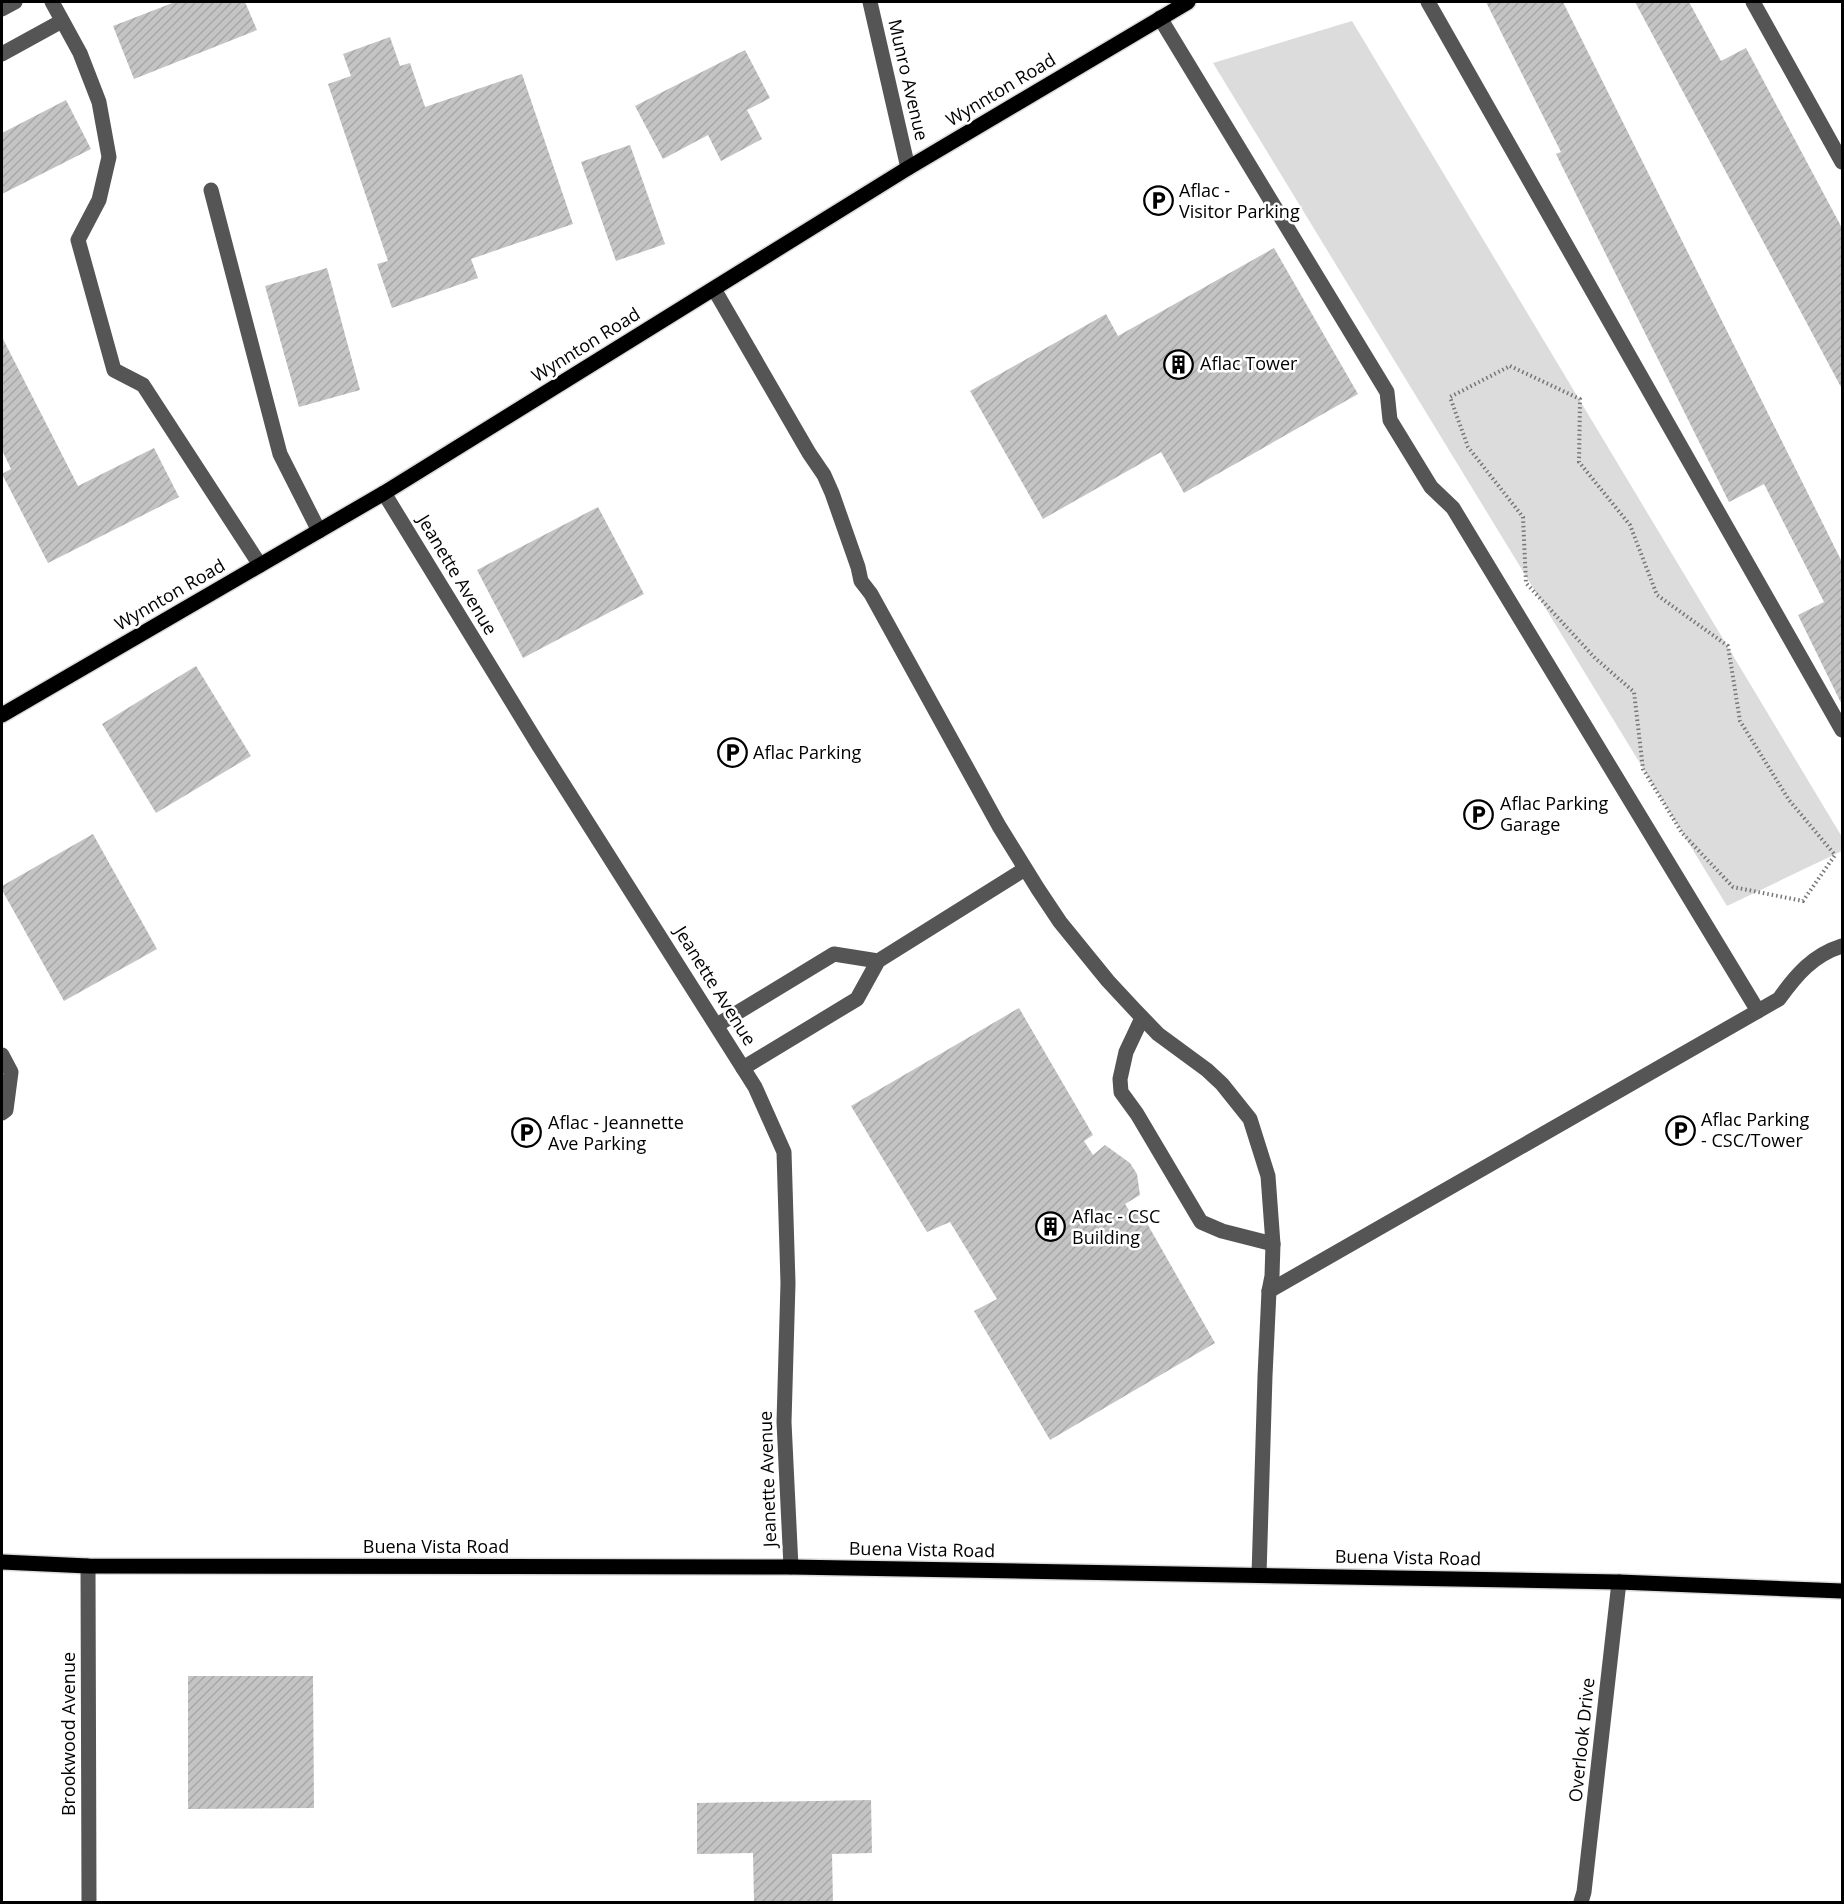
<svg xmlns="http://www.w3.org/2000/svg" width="1844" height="1904" font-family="'Open Sans',sans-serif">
<defs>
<pattern id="building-hatch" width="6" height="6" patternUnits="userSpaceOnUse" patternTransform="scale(1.5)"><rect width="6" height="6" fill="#c4c4c4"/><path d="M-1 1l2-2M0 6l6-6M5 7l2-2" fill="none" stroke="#a7a7a7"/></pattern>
</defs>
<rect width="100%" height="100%" fill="#fff"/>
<path fill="#dcdcdc" d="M 1352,21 L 1842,837 L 1842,851 L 1727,906 L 1213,63 Z"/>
<g fill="url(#building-hatch)">
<path d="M 175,2 L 245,2 L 257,30 L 134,79 L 113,26 Z"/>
<path d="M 1486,2 L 1563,2 L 1842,562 L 1842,705 L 1798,615 L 1824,602 L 1764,484 L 1729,502 L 1556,154 L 1561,152 Z"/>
<path d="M 1635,2 L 1689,2 L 1721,61 L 1746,48 L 1842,228 L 1842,389 Z"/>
<path d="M 390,37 L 400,66 L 410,63 L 425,107 L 522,74 L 573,224 L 471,259 L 478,278 L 392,308 L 377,264 L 388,261 L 328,84 L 351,76 L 343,54 Z"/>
<path d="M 745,50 L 770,98 L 747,110 L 762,139 L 721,161 L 708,135 L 663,159 L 635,106 Z"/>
<path d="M 66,100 L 91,149 L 2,194 L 2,133 Z"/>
<path d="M 630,145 L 665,244 L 616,261 L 581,162 Z"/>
<path d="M 1274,248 L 1358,394 L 1184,493 L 1161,452 L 1043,519 L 970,391 L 1106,314 L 1118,336 Z"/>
<path d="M 327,268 L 360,390 L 299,407 L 265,286 Z"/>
<path d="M 2,337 L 78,486 L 154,448 L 179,497 L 48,563 L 2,474 L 11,469 L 2,450 Z"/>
<path d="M 598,507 L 644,594 L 523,658 L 477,570 Z"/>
<path d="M 196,666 L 251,756 L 156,813 L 102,724 Z"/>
<path d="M 93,834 L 157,949 L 64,1001 L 2,890 L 2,886 Z"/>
<path d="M 1019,1008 L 1093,1135 L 1084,1141 L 1093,1155 L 1105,1145 L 1130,1163 L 1137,1174 L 1140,1195 L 1125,1204 L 1132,1215 L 1140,1211 L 1215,1343 L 1050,1440 L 974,1311 L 997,1299 L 950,1222 L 927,1232 L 851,1106 Z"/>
<path d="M 188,1676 L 313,1676 L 314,1808 L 188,1809 Z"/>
<path d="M 871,1800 L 872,1853 L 832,1854 L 833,1902 L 754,1902 L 753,1853 L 697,1854 L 697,1803 Z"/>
</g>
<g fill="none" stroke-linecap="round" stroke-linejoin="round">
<defs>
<g id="major">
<path d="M 2,715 L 384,493 L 908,168 L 1188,2"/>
<path d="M 2,1562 L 88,1566 L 791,1567 L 1619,1582 L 1842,1591"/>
</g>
</defs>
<use href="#major" stroke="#dbdbdb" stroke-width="18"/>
<path stroke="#777" stroke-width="4" stroke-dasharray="1.5 3" stroke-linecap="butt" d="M 1510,366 L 1580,399 L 1579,462 L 1630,525 L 1657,595 L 1728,646 L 1740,721 L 1789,800 L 1835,855 L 1803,901 L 1733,887 L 1682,833 L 1643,769 L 1634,692 L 1595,658 L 1526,583 L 1523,517 L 1468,447 L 1450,397 Z"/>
<g stroke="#555" stroke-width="15">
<path d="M 52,2 L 80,53 L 99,102 L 109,157 L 99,200 L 78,240 L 114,370 L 143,385 L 260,565"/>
<path d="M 870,2 L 908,168"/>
<path d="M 1428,2 L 1842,730"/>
<path d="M 1753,2 L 1842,162"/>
<path d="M 2,9 L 15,2"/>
<path d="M 1160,18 L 1387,392 L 1390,420 L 1431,487 L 1453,508 L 1758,1011"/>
<path d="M 2,54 L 62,21"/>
<path d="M 211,190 L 280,454 L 319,531"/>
<path d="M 714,289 L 809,453 L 824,475 L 832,493 L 858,567 L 861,581 L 871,594 L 999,826 L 1038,889 L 1060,922 L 1108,981 L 1135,1010 L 1158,1034 L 1207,1070 L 1222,1084 L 1250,1119 L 1268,1176 L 1273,1244 L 1272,1276 L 1269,1291 L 1265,1376 L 1259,1575"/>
<path d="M 384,493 L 539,746 L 755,1087 L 784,1152 L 788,1283 L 784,1422 L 791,1567"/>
<path d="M 1142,1018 L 1126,1052 L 1120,1079 L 1121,1092 L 1137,1114 L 1201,1222 L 1222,1231 L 1273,1244"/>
<path d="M 717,1025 L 834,954 L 878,961"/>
<path d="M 2,1055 L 11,1072 L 6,1110 L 2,1113"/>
<path d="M 743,1068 L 857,999 L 878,961 L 1025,869"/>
<path d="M 1269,1291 L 1779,999 C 1796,975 1813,955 1842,946"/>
<path d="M 88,1566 L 89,1902"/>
<path d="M 1581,1902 L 1584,1892 L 1619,1582"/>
</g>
<use href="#major" stroke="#000" stroke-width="15"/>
</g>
<defs>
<symbol id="parking-ring" viewBox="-11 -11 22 22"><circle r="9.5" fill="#fff" stroke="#000" stroke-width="1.5"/><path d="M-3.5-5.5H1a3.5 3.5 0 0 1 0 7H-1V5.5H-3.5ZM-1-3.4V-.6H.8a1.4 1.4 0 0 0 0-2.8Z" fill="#000"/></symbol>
<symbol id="building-ring" viewBox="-11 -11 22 22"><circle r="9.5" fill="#fff" stroke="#000" stroke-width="1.5"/><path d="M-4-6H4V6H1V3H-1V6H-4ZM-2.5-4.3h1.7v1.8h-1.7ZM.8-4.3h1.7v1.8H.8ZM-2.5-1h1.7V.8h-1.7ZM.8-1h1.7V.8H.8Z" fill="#000"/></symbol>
</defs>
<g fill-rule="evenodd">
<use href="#parking-ring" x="1142" y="184" width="33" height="33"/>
<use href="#building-ring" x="1162" y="348" width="33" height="33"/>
<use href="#parking-ring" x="716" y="736" width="33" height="33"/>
<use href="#parking-ring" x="1462" y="798" width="33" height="33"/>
<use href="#parking-ring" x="1664" y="1114" width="33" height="33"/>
<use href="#parking-ring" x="510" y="1116" width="33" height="33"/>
<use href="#building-ring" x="1034" y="1210" width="33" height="33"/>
</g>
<g text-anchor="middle" stroke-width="5" stroke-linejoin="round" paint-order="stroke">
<g font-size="18" fill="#000" stroke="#fff">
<text transform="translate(908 80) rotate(77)" y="6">Munro Avenue</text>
<text transform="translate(1001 90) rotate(-31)" y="6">Wynnton Road</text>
<text transform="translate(586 345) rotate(-32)" y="6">Wynnton Road</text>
<text transform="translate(457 575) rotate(59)" y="6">Jeanette Avenue</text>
<text transform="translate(170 595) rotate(-30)" y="6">Wynnton Road</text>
<text transform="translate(715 986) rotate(58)" y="6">Jeanette Avenue</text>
<text transform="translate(768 1479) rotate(-92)" y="6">Jeanette Avenue</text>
<text x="436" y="1553">Buena Vista Road</text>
<text transform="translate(922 1550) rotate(1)" y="6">Buena Vista Road</text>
<text transform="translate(1408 1558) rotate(1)" y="6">Buena Vista Road</text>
<text transform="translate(69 1734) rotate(-90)" y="6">Brookwood Avenue</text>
<text transform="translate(1582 1740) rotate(-84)" y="6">Overlook Drive</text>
</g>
<g font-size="18" fill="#000" stroke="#fff" text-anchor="start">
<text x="1179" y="197">Aflac -<tspan x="1179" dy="21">Visitor Parking</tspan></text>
<text x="1200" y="370">Aflac Tower</text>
<text x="753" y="759">Aflac Parking</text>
<text x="1500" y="810">Aflac Parking<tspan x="1500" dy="21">Garage</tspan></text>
<text x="1701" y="1126">Aflac Parking<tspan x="1701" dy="21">- CSC/Tower</tspan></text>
<text x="548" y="1129">Aflac - Jeannette<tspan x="548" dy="21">Ave Parking</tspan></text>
<text x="1072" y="1223">Aflac - CSC<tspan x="1072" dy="21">Building</tspan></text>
</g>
</g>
<rect width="1844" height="1904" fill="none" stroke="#000000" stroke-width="6"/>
</svg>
